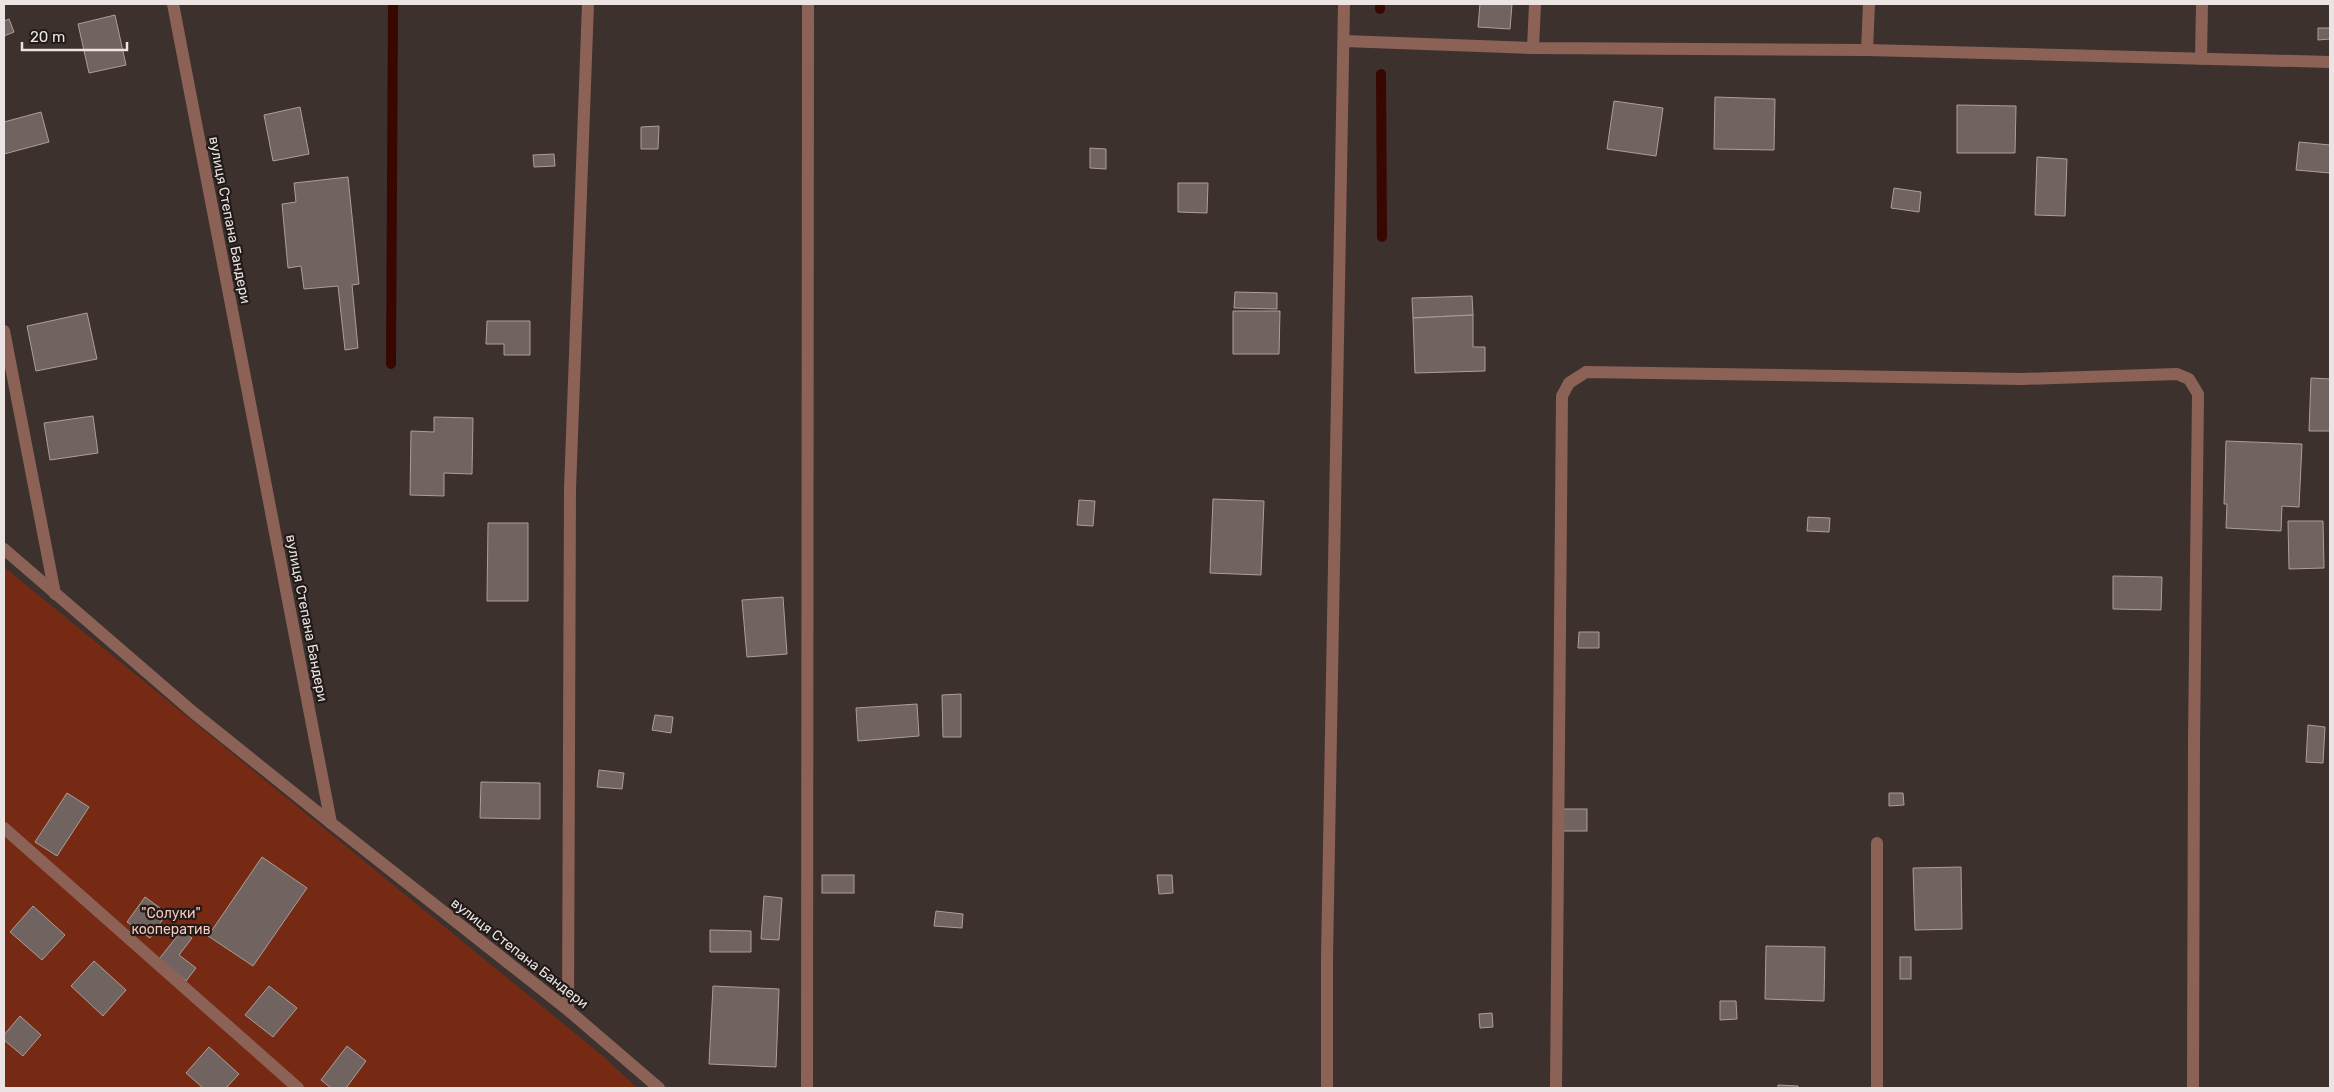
<svg xmlns="http://www.w3.org/2000/svg" width="2334" height="1092" font-family="Rubik,sans-serif">
<rect width="100%" height="100%" fill="#3d312e"/>
<path fill="#772a13" d="M 4,567 L 604,1057 L 637,1088 L 4,1088 Z"/>
<g fill="none" stroke-linecap="round" stroke-linejoin="round">
<g stroke="#370800" stroke-width="10">
<path d="M 1380,4 L 1380,9"/>
<path d="M 1381,74 L 1382,237"/>
<path d="M 391,364 L 393,4"/>
</g>
</g>
<g fill="#716460" stroke="#ac9e9a">
<path d="M 1480,4 L 1512,4 L 1510,29 L 1478,27 Z"/>
<path d="M 115,15 L 126,65 L 89,73 L 78,24 Z"/>
<path d="M 9,19 L 14,32 L 4,36 L 4,21 Z"/>
<path d="M 2318,28 L 2330,28 L 2330,39 L 2318,40 Z"/>
<path d="M 1715,97 L 1775,99 L 1774,150 L 1714,149 Z"/>
<path d="M 1614,101 L 1663,108 L 1656,156 L 1607,149 Z"/>
<path d="M 1957,105 L 2016,106 L 2015,153 L 1957,153 Z"/>
<path d="M 300,107 L 309,154 L 273,161 L 264,115 Z"/>
<path d="M 41,112 L 49,142 L 4,154 L 4,122 Z"/>
<path d="M 659,126 L 658,149 L 641,149 L 641,127 Z"/>
<path d="M 2299,142 L 2330,145 L 2330,173 L 2296,170 Z"/>
<path d="M 1090,148 L 1106,149 L 1106,169 L 1090,168 Z"/>
<path d="M 554,154 L 555,166 L 534,167 L 533,155 Z"/>
<path d="M 2037,157 L 2067,159 L 2065,216 L 2035,215 Z"/>
<path d="M 348,177 L 359,284 L 352,285 L 358,348 L 345,350 L 338,286 L 304,289 L 301,266 L 288,268 L 282,204 L 296,202 L 294,183 Z"/>
<path d="M 1178,183 L 1208,183 L 1207,213 L 1178,212 Z"/>
<path d="M 1894,188 L 1921,192 L 1919,212 L 1891,208 Z"/>
<path d="M 1235,292 L 1277,293 L 1277,309 L 1234,308 Z"/>
<path d="M 1472,296 L 1473,315 L 1413,318 L 1412,298 Z"/>
<path d="M 1233,311 L 1280,311 L 1279,354 L 1233,354 Z"/>
<path d="M 87,313 L 97,359 L 36,371 L 27,326 Z"/>
<path d="M 1473,315 L 1473,347 L 1485,347 L 1485,371 L 1415,373 L 1413,318 Z"/>
<path d="M 487,321 L 530,321 L 530,355 L 504,355 L 504,344 L 486,344 Z"/>
<path d="M 2311,378 L 2330,379 L 2330,431 L 2309,431 Z"/>
<path d="M 93,416 L 98,453 L 50,460 L 44,423 Z"/>
<path d="M 434,417 L 473,418 L 472,474 L 444,473 L 444,496 L 410,495 L 411,431 L 434,432 Z"/>
<path d="M 2226,441 L 2302,444 L 2299,507 L 2282,506 L 2281,531 L 2226,528 L 2227,504 L 2224,504 Z"/>
<path d="M 1213,499 L 1264,501 L 1261,575 L 1210,573 Z"/>
<path d="M 1079,500 L 1095,501 L 1093,526 L 1077,525 Z"/>
<path d="M 1808,517 L 1830,518 L 1829,532 L 1807,531 Z"/>
<path d="M 2288,521 L 2323,521 L 2324,568 L 2289,569 Z"/>
<path d="M 488,523 L 528,523 L 528,601 L 487,601 Z"/>
<path d="M 2113,576 L 2162,577 L 2161,610 L 2113,609 Z"/>
<path d="M 783,597 L 787,654 L 747,657 L 742,600 Z"/>
<path d="M 1579,632 L 1599,632 L 1599,648 L 1578,648 Z"/>
<path d="M 961,694 L 961,737 L 943,737 L 942,695 Z"/>
<path d="M 917,704 L 919,736 L 858,741 L 856,708 Z"/>
<path d="M 655,715 L 673,717 L 671,733 L 652,730 Z"/>
<path d="M 2308,725 L 2325,727 L 2323,763 L 2306,762 Z"/>
<path d="M 599,770 L 624,773 L 622,789 L 597,787 Z"/>
<path d="M 481,782 L 540,783 L 540,819 L 480,818 Z"/>
<path d="M 67,793 L 89,807 L 57,856 L 35,842 Z"/>
<path d="M 1889,793 L 1903,793 L 1904,805 L 1889,806 Z"/>
<rect x="1563" y="809" width="24" height="22"/>
<path d="M 262,857 L 307,888 L 253,966 L 208,936 Z"/>
<path d="M 1961,867 L 1962,929 L 1915,930 L 1913,868 Z"/>
<rect x="822" y="875" width="32" height="18"/>
<path d="M 1157,875 L 1172,875 L 1173,893 L 1159,894 Z"/>
<path d="M 764,896 L 782,898 L 779,940 L 761,939 Z"/>
<path d="M 145,897 L 167,913 L 150,938 L 127,922 Z"/>
<path d="M 33,906 L 65,935 L 42,960 L 10,932 Z"/>
<path d="M 936,911 L 963,914 L 962,928 L 934,926 Z"/>
<path d="M 182,930 L 192,938 L 179,955 L 196,968 L 186,981 L 159,959 Z"/>
<path d="M 710,930 L 751,931 L 751,952 L 710,952 Z"/>
<path d="M 1766,946 L 1825,947 L 1824,1001 L 1765,999 Z"/>
<rect x="1900" y="957" width="11" height="22"/>
<path d="M 94,961 L 126,990 L 103,1016 L 71,986 Z"/>
<path d="M 269,986 L 297,1008 L 273,1037 L 245,1015 Z"/>
<path d="M 713,986 L 779,989 L 776,1067 L 709,1064 Z"/>
<path d="M 1720,1001 L 1736,1001 L 1737,1019 L 1720,1020 Z"/>
<path d="M 1492,1013 L 1493,1027 L 1480,1028 L 1479,1014 Z"/>
<path d="M 20,1016 L 41,1035 L 23,1056 L 4,1040 L 4,1035 Z"/>
<path d="M 347,1046 L 366,1061 L 346,1088 L 331,1088 L 321,1080 Z"/>
<path d="M 209,1047 L 239,1074 L 226,1088 L 203,1088 L 186,1073 Z"/>
<path d="M 1778,1085 L 1798,1086 L 1798,1088 L 1778,1088 Z"/>
</g>
<g fill="none" stroke-linecap="round" stroke-linejoin="round">
<g stroke="#8c6256" stroke-width="12">
<path d="M 1533,48 L 1535,4"/>
<path d="M 1867,50 L 1869,4"/>
<path d="M 2201,59 L 2202,4"/>
<path d="M 4,828 L 298,1088"/>
</g>
<g stroke="#8c6256" stroke-width="12">
<path d="M 173,4 L 331,823 L 568,1010 L 659,1088"/>
<path d="M 1344,41 L 1533,48 L 1867,50 L 2330,62"/>
<path d="M 4,331 L 55,594"/>
<path d="M 4,549 L 194,713 L 331,823"/>
<path d="M 568,1010 L 570,489 L 588,4"/>
<path d="M 807,1088 L 808,4"/>
<path d="M 1327,1088 L 1327,957 L 1344,4"/>
<path d="M 1556,1088 L 1562,396 L 1569,383 L 1586,372 L 2022,379 L 2177,374 L 2189,379 L 2198,394 L 2194,741 L 2193,1088"/>
<path d="M 1877,1088 L 1877,843"/>
</g>
</g>
<g text-anchor="middle" stroke-width="4.5" stroke-linejoin="round" paint-order="stroke">
<g font-size="14" fill="#ece4e2" stroke="#201a19">
<text transform="translate(230 220) rotate(79)" y="5">вулиця Степана Бандери</text>
<text transform="translate(307 618) rotate(79)" y="5">вулиця Степана Бандери</text>
<text transform="translate(520 953) rotate(38)" y="5">вулиця Степана Бандери</text>
</g>
<g font-size="14" fill="#f9c6b7" stroke="#201a19">
<text x="171" y="918">"Солуки"<tspan x="171" dy="16">кооператив</tspan></text>
</g>
</g>
<rect width="2334" height="1092" fill="none" stroke="#ece4e2" stroke-width="10"/>
<path d="M22 42v8h105v-8" fill="none" stroke="#ece4e2" stroke-width="2.5"/>
<text x="30" y="42" font-size="15" fill="#ece4e2" stroke="#201a19" stroke-width="4" paint-order="stroke">20 m</text>
</svg>
